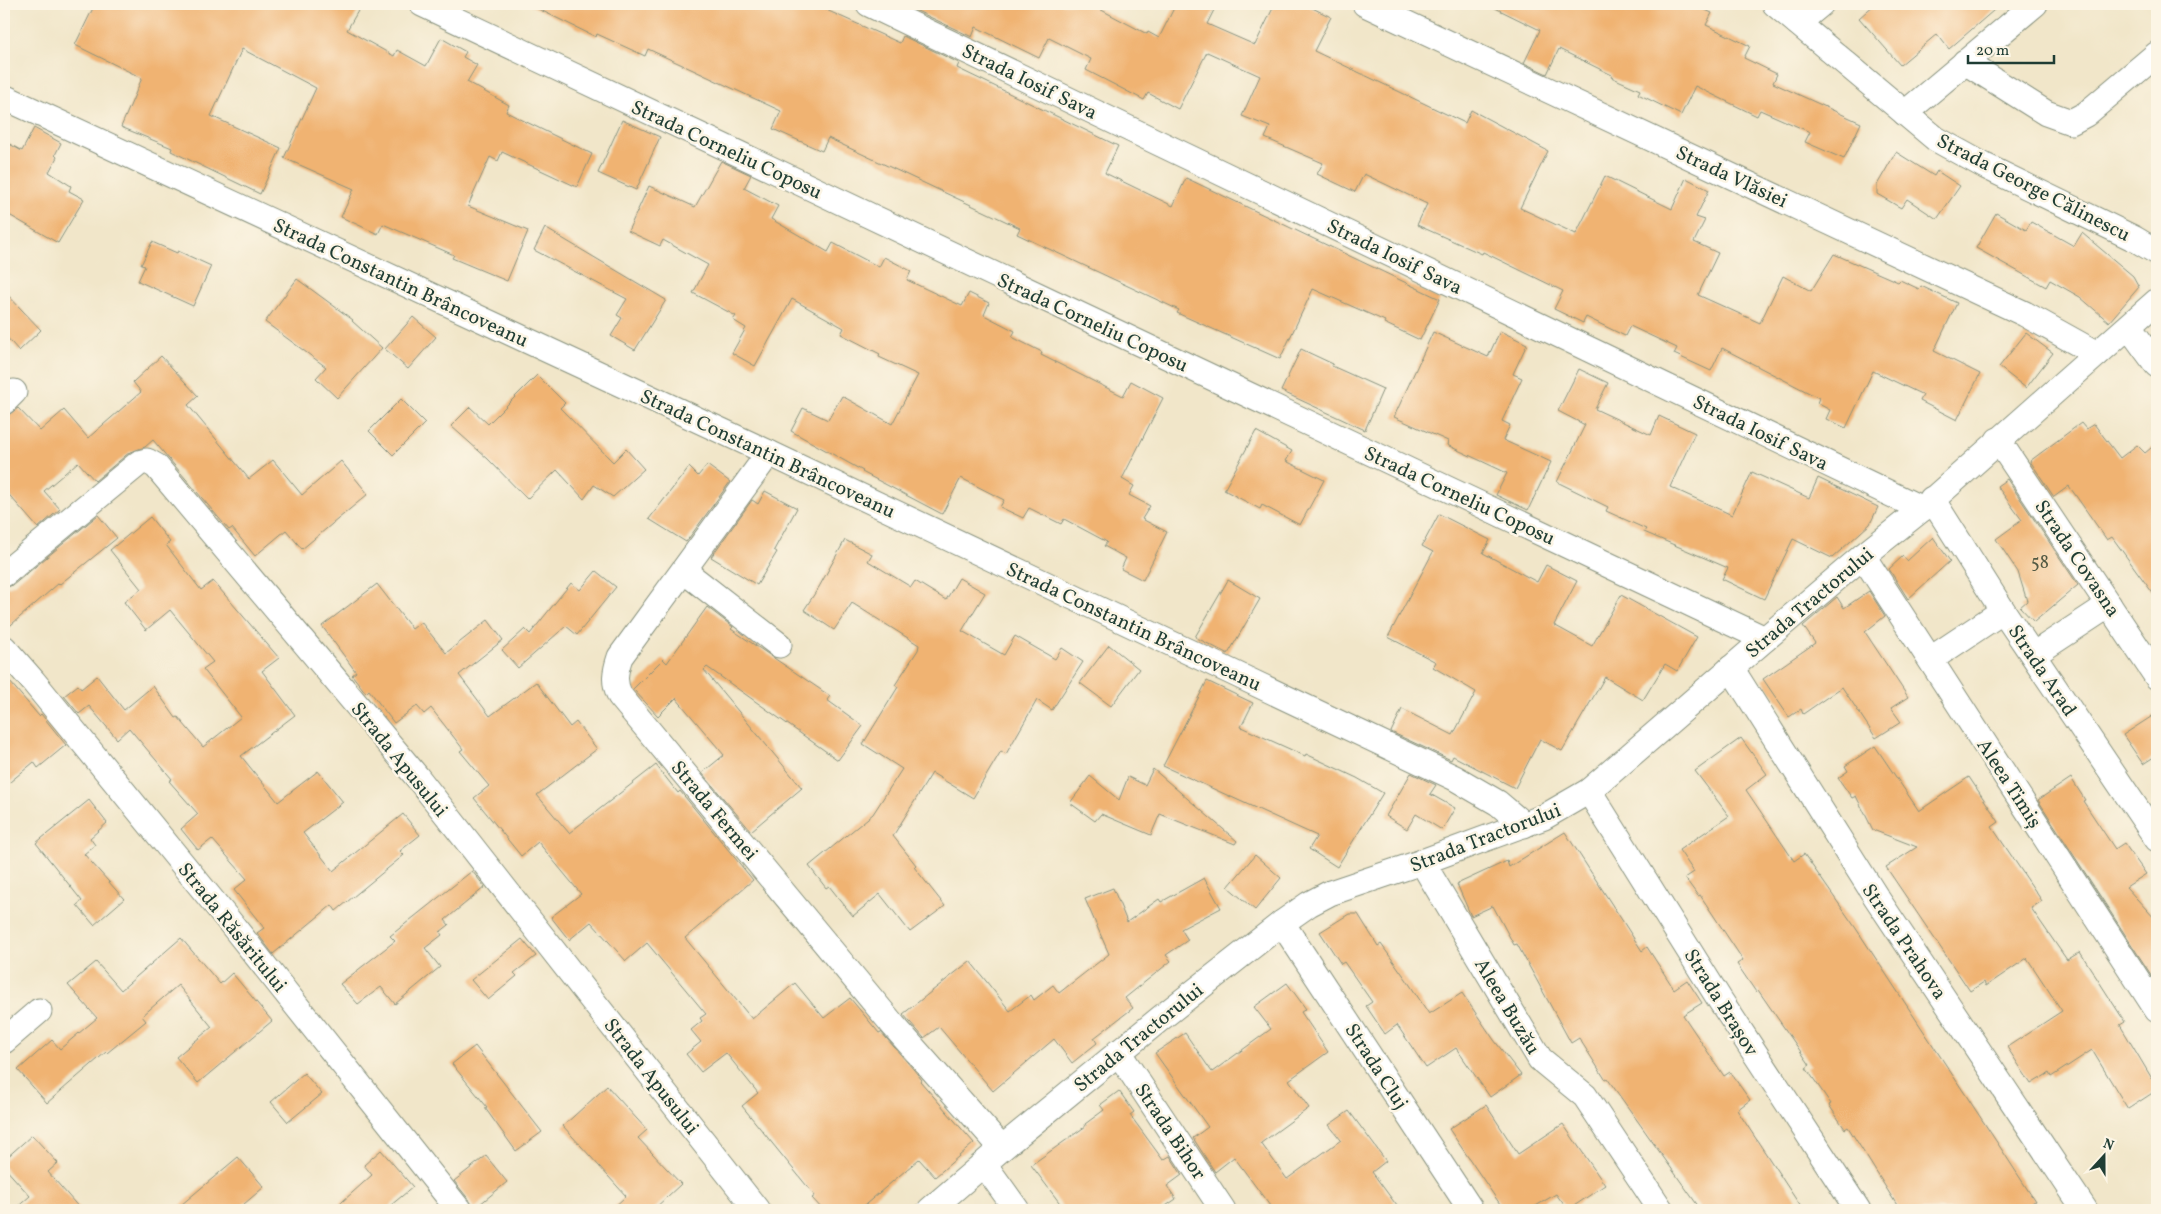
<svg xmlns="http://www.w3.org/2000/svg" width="2161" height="1214" font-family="Vollkorn,serif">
<rect width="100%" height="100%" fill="#fcf5e5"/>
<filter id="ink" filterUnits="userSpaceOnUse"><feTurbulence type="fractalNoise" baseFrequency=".02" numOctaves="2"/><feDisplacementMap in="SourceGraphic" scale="10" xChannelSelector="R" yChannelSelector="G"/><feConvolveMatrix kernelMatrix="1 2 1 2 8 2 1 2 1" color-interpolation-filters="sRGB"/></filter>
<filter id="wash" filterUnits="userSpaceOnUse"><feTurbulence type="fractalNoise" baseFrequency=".0096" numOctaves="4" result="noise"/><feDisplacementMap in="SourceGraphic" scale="20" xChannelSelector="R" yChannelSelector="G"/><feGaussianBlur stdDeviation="1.12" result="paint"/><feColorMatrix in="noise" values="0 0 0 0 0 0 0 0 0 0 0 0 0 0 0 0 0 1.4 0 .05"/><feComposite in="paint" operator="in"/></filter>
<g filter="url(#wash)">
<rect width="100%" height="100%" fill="#f1e6c9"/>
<g id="blocks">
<g fill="#f0b372">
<path d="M 95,4 L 362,4 L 347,30 L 394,56 L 397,50 L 426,66 L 441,38 L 466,52 L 463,57 L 477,65 L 467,82 L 509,105 L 506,112 L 592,154 L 577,187 L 502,152 L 498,161 L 490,157 L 468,206 L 528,231 L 507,281 L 452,258 L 454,255 L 383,224 L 378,234 L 341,217 L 354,189 L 284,158 L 316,88 L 242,49 L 211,116 L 281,148 L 260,194 L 171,151 L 172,148 L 121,127 L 142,78 L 75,45 Z"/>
<path d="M 528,4 L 813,4 L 900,43 L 903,36 L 959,63 L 957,68 L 1118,146 L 1105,173 L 1173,206 L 1186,178 L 1440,299 L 1420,340 L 1384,323 L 1385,321 L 1313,289 L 1280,359 L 1177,313 L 1179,310 L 1017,234 L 1020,228 L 828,138 L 822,151 L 773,129 L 781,111 L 648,49 L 645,56 L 597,34 L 596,37 Z"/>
<path d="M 918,4 L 1090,4 L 1147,34 L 1148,32 L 1159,38 L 1176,4 L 1217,4 L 1207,24 L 1255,45 L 1275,4 L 1304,4 L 1331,17 L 1314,51 L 1465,123 L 1471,110 L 1548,151 L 1520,208 L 1576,234 L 1605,176 L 1672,209 L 1686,178 L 1709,190 L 1696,217 L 1705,220 L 1694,242 L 1718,253 L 1698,295 L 1760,323 L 1783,276 L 1811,291 L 1834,254 L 1898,282 L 1900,280 L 1919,289 L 1921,286 L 1957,303 L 1934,351 L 1980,374 L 1957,420 L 1920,401 L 1923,395 L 1873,371 L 1846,428 L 1826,419 L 1830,410 L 1817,403 L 1819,398 L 1722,348 L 1711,371 L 1674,354 L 1677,348 L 1630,326 L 1625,336 L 1586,317 L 1583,323 L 1554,309 L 1563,291 L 1483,252 L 1482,254 L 1417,225 L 1427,204 L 1364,174 L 1355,192 L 1317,174 L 1323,163 L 1265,138 L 1270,127 L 1242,116 L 1260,76 L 1207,52 L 1178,109 L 1148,93 L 1144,100 L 1086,70 L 1091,59 L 1049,38 L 1039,58 L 976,27 L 972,37 L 915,10 Z"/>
<path d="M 1487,4 L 1692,4 L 1712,13 L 1706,25 L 1750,46 L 1744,58 L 1777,74 L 1773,83 L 1861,123 L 1844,159 L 1805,142 L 1810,132 L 1760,110 L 1757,116 L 1695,86 L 1681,115 L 1638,94 L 1640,90 L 1611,77 L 1612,75 L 1559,49 L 1547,74 L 1524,63 L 1540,30 Z"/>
<path d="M 1875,4 L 2001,4 L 1949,49 L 1937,34 L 1900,65 L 1859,18 Z"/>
<path d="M 622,120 L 660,137 L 636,190 L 598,173 Z"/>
<path d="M 34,128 L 61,143 L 55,155 L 57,157 L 49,172 L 71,186 L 69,191 L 84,199 L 58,243 L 4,212 L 4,141 L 22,151 Z"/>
<path d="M 1896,152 L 1934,176 L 1937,171 L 1960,186 L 1937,219 L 1907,199 L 1901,208 L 1877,194 L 1877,185 Z"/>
<path d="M 721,161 L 751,175 L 744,188 L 778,206 L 771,219 L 828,252 L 833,243 L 879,267 L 884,257 L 911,271 L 907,280 L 962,306 L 969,293 L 989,303 L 984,315 L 1015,331 L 1012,337 L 1042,352 L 1041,355 L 1123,396 L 1131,381 L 1163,398 L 1122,479 L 1134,486 L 1129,495 L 1150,506 L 1142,519 L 1167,532 L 1143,580 L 1121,569 L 1126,558 L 1104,546 L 1107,542 L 1064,519 L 1061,524 L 1029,508 L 1023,518 L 1000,507 L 1004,500 L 961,478 L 942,514 L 862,472 L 863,471 L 791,431 L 803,408 L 828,420 L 842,396 L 892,424 L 918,375 L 879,357 L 880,354 L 841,334 L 844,328 L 792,299 L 755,366 L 732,353 L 746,328 L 733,320 L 736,316 L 693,293 L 708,265 L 663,240 L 660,246 L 628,231 L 649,186 L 695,207 Z"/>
<path d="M 1996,213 L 2026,230 L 2031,222 L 2074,246 L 2082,233 L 2133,276 L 2139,287 L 2109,322 L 2080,297 L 2050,280 L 2046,287 L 1976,248 Z"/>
<path d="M 545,228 L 666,300 L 635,350 L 611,336 L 622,318 L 617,315 L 627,299 L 534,250 Z"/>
<path d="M 152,242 L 177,253 L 178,251 L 211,266 L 193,306 L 138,281 L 145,266 L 141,265 Z"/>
<path d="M 297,279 L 353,320 L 352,321 L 382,348 L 337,398 L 316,378 L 326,367 L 265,322 Z"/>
<path d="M 4,291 L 41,330 L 19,351 L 4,334 Z"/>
<path d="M 413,317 L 436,337 L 408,369 L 385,349 Z"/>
<path d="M 1500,331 L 1527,344 L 1513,374 L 1522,378 L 1502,421 L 1510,425 L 1503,440 L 1551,462 L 1528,510 L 1496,495 L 1507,473 L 1447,445 L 1448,441 L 1394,417 L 1433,332 L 1488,357 Z"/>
<path d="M 2026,333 L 2053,353 L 2026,388 L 1999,367 Z"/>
<path d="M 1301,349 L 1333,364 L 1332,366 L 1383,389 L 1365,430 L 1281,391 Z"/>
<path d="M 161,356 L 198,396 L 188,405 L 249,479 L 273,460 L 302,495 L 341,461 L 368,494 L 302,549 L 286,530 L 255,556 L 232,528 L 229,530 L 153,440 L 145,447 L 130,452 L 95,481 L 78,462 L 44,491 L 60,509 L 38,528 L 4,489 L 4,418 L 18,408 L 40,431 L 64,410 L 88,438 L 141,392 L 133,382 Z"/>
<path d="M 1579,369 L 1608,383 L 1595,409 L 1651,435 L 1659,416 L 1695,433 L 1670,487 L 1732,515 L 1752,472 L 1809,498 L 1818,478 L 1878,507 L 1870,524 L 1832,558 L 1793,539 L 1764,599 L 1722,579 L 1728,568 L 1644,532 L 1646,529 L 1606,511 L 1608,507 L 1557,482 L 1585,425 L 1558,411 Z"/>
<path d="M 537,375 L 565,403 L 560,408 L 613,462 L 626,449 L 644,469 L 613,497 L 594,485 L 584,499 L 557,470 L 527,499 L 488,459 L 451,426 L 470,407 L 488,424 Z"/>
<path d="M 401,399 L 425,423 L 393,455 L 369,431 Z"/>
<path d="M 2081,423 L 2086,429 L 2094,424 L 2120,458 L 2137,445 L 2145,453 L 2157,443 L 2157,599 L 2112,537 L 2107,540 L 2069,486 L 2054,497 L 2030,461 Z"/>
<path d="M 1256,431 L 1292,451 L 1286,461 L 1324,480 L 1300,525 L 1262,505 L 1260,509 L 1224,490 Z"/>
<path d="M 707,465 L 730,482 L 686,542 L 649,519 L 689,467 L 698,476 Z"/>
<path d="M 2007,479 L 2078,585 L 2034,622 L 2020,607 L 2027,601 L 2018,572 L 1996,539 L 2022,520 L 1997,486 Z"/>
<path d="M 765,491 L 797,508 L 774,550 L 777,552 L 757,585 L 711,557 L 752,500 L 758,504 Z"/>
<path d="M 1439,514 L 1490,540 L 1483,553 L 1537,582 L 1546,565 L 1577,581 L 1554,625 L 1592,646 L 1621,595 L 1697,637 L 1677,671 L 1665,664 L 1643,700 L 1605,677 L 1562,751 L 1540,739 L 1515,788 L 1453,756 L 1451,760 L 1391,732 L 1402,709 L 1453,735 L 1476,692 L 1433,667 L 1436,662 L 1388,637 L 1433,552 L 1422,546 Z"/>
<path d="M 98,515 L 117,538 L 60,584 L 59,583 L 4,631 L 4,588 L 13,585 Z"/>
<path d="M 150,517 L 170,542 L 166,545 L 201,590 L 213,581 L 279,658 L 262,671 L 295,715 L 241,756 L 278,802 L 318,771 L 343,802 L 303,833 L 333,871 L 403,814 L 420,835 L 400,851 L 404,855 L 336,911 L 332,905 L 273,954 L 257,933 L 264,928 L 234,890 L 247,879 L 212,839 L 198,850 L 181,829 L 198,814 L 169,781 L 172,779 L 129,728 L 117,739 L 89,706 L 79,714 L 64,696 L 78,685 L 81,689 L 97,676 L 124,710 L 153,686 L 176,718 L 178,717 L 203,747 L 241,717 L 203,669 L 213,662 L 170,610 L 146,630 L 124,602 L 141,589 L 110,550 Z"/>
<path d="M 1933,537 L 1950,561 L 1908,599 L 1889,569 L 1903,556 L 1907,561 Z"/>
<path d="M 845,540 L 872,554 L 868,561 L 911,587 L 915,581 L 946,600 L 959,578 L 985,593 L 962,631 L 1004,655 L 1015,636 L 1055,659 L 1062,648 L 1083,662 L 1052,710 L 1037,700 L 1006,754 L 1001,751 L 973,798 L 932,773 L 893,836 L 916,865 L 914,867 L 945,906 L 910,932 L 880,894 L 853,916 L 829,886 L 826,888 L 809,866 L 873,814 L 902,769 L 863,744 L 898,687 L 895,685 L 918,650 L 919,645 L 852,603 L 834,630 L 804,610 L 819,587 Z"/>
<path d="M 596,571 L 616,587 L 577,635 L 566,626 L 518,668 L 502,650 L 525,629 L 530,634 L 571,583 L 580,590 Z"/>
<path d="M 1228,580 L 1260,599 L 1228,654 L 1195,637 Z"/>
<path d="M 377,584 L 412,629 L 421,622 L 446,653 L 488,620 L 503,640 L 459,675 L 490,716 L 536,682 L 570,727 L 576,722 L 597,749 L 537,795 L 569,833 L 656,765 L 678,793 L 680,791 L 753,880 L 685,938 L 752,1019 L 795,983 L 824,1018 L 850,998 L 879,1033 L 881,1032 L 914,1070 L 922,1080 L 920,1081 L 974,1143 L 935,1177 L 919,1159 L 859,1210 L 823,1210 L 812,1198 L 815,1196 L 742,1106 L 758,1093 L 726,1053 L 701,1072 L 686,1054 L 701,1042 L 691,1030 L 702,1021 L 700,1018 L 706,1014 L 647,943 L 626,961 L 591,922 L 569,940 L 551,917 L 581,894 L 538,842 L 521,856 L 474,798 L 489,786 L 460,751 L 463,749 L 431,708 L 424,714 L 417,706 L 394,723 L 369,690 L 366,693 L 352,675 L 356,672 L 322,626 Z"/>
<path d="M 1869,591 L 1885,616 L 1865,632 L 1908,697 L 1891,708 L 1901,722 L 1876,738 L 1842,687 L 1803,714 L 1801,709 L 1789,717 L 1763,679 L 1815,643 L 1803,626 L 1837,597 L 1844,608 Z"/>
<path d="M 707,607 L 733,627 L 731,629 L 830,696 L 827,700 L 863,726 L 838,760 L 707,667 L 704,670 L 802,788 L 751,831 L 702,773 L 724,755 L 676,698 L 658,716 L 633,689 L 663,659 L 667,663 Z"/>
<path d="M 1109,645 L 1139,669 L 1111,706 L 1080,683 Z"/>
<path d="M 4,675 L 39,716 L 41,714 L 66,745 L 38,768 L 34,762 L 4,787 Z"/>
<path d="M 1207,681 L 1253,703 L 1241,727 L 1305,756 L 1306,754 L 1357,778 L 1383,793 L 1337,867 L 1309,849 L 1317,836 L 1163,766 Z"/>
<path d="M 2157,713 L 2157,755 L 2143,764 L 2123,735 Z"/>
<path d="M 1741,738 L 1767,774 L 1746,790 L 1794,861 L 1804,854 L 1855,927 L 2000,1147 L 2035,1201 L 2020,1210 L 1900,1210 L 1848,1127 L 1845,1129 L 1829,1105 L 1831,1104 L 1806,1068 L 1810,1065 L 1758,990 L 1756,992 L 1737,964 L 1743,960 L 1700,895 L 1698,896 L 1685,878 L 1694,872 L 1679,850 L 1729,816 L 1695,771 Z"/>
<path d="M 1875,746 L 1919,811 L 1969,777 L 1999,822 L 1992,827 L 2042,901 L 2031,908 L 2067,960 L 2080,952 L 2125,1022 L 2120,1025 L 2157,1087 L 2157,1090 L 2128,1109 L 2092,1050 L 2051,1077 L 2049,1073 L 2031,1084 L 2007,1047 L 2062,1011 L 2027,958 L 1986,986 L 1984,982 L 1970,991 L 1886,867 L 1917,847 L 1873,830 L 1856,796 L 1852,798 L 1838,778 L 1848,771 L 1845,766 Z"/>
<path d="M 1153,769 L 1237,841 L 1235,844 L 1160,814 L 1151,835 L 1101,814 L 1095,821 L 1070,803 L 1090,776 L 1119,800 L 1128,777 L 1145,785 Z"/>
<path d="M 1411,773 L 1436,785 L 1430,794 L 1455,808 L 1442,830 L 1416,814 L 1407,829 L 1386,816 Z"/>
<path d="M 2071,778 L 2085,800 L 2083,801 L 2115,849 L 2124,843 L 2146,874 L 2126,887 L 2157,921 L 2157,984 L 2038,800 Z"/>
<path d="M 89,800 L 107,823 L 90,838 L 95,845 L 84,854 L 124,899 L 94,925 L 77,905 L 82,901 L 36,843 Z"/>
<path d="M 1565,832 L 1642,951 L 1647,947 L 1674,989 L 1687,980 L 1702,1003 L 1683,1015 L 1724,1076 L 1730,1072 L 1750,1100 L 1737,1110 L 1803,1210 L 1701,1210 L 1607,1078 L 1605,1079 L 1579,1038 L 1571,1043 L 1517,944 L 1514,945 L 1493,906 L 1471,916 L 1457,884 L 1507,861 L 1509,867 Z"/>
<path d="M 1255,855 L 1281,878 L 1255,910 L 1228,887 Z"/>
<path d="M 472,871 L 485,887 L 445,920 L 449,925 L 440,932 L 442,935 L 425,948 L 440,967 L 395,1004 L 381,987 L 358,1004 L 340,984 L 395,941 L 390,936 Z"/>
<path d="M 1204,878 L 1221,908 L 1181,929 L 1188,940 L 1166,955 L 1171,961 L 1125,998 L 1133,1008 L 1094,1038 L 1097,1043 L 1072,1063 L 1054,1039 L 993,1091 L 939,1027 L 924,1038 L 903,1014 L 970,961 L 1010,1011 L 1031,995 L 1034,1000 L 1053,985 L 1059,993 L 1109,954 L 1085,899 L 1113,888 L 1127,922 L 1159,899 L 1161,902 Z"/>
<path d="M 1349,914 L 1358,914 L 1378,946 L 1381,944 L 1406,979 L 1429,1014 L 1462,993 L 1494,1040 L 1521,1075 L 1490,1097 L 1456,1048 L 1426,1068 L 1397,1025 L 1385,1034 L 1366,1006 L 1372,1002 L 1344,962 L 1341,964 L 1320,932 Z"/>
<path d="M 181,938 L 220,984 L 232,973 L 272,1021 L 198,1083 L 176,1057 L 212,1027 L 178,985 L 142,1016 L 146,1021 L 107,1053 L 106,1052 L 47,1103 L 18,1070 L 52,1040 L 60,1049 L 97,1018 L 68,985 L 96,962 L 121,990 Z"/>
<path d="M 522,939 L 536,956 L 514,973 L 517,976 L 488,1000 L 471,980 Z"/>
<path d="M 1287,983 L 1306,1009 L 1301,1012 L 1328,1052 L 1289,1080 L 1309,1108 L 1261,1143 L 1287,1179 L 1341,1140 L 1329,1125 L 1349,1111 L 1386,1161 L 1372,1172 L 1400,1210 L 1273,1210 L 1234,1157 L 1215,1172 L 1193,1138 L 1208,1127 L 1155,1053 L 1185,1033 L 1212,1072 L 1271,1029 L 1254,1007 Z"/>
<path d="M 475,1046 L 542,1132 L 516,1151 L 485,1108 L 487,1107 L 452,1064 Z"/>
<path d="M 304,1073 L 322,1094 L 288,1122 L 271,1102 Z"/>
<path d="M 607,1086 L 647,1130 L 638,1138 L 681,1184 L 653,1210 L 611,1210 L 626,1196 L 563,1126 Z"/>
<path d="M 1119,1091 L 1134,1112 L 1130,1115 L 1163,1160 L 1170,1156 L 1182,1175 L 1167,1186 L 1176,1199 L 1160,1210 L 1065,1210 L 1031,1165 L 1086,1126 L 1085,1124 L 1104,1110 L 1100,1105 Z"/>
<path d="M 1486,1105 L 1518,1154 L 1563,1124 L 1605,1185 L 1568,1210 L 1556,1194 L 1529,1210 L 1504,1210 L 1449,1129 Z"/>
<path d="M 32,1135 L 58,1163 L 48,1172 L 81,1210 L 14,1210 L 30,1196 L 4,1167 L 4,1160 Z"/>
<path d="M 381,1150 L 413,1187 L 385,1210 L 333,1210 L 372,1175 L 364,1165 Z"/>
<path d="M 486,1156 L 507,1182 L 474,1209 L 470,1201 L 454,1181 Z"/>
<path d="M 238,1157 L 264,1187 L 237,1210 L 175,1210 Z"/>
</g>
</g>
</g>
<g filter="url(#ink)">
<use href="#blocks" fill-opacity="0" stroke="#88927e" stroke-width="1"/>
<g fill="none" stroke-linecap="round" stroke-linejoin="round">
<defs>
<g id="minor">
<path d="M 422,4 L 1765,639"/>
<path d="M 869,4 L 1922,509"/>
<path d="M 1365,4 L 2025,314 L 2097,354"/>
<path d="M 1775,4 L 1936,139 L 1985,166 L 2135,239 L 2157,252"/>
<path d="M 1798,23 L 1821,4"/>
<path d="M 1965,62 L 2046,113 L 2071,122 L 2086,114 L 2157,54"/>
<path d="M 4,97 L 769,453 L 1455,778 L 1498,803 L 1524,825"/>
<path d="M 1905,113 L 2035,4"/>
<path d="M 2129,327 L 2157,365"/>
<path d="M 4,402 L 14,392"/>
<path d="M 1998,440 L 2157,677"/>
<path d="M 769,453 L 620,657 C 615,672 613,682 620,696 L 894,1026 L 1002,1148"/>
<path d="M 1932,499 L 2003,611 L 2157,839"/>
<path d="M 1863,556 L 2157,1010"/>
<path d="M 684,571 L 779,645"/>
<path d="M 4,574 L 139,463 L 147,461 L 156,466 L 417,777 L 757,1210"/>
<path d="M 4,648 L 33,681 L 225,916 L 459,1210"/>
<path d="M 2033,655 L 2109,605"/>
<path d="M 1931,659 L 2003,611"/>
<path d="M 1731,668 L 1876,897 L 2085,1210"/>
<path d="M 1589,791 L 1720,1000 L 1858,1210"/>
<path d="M 1422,862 L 1540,1059 L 1585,1096 L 1661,1210"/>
<path d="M 1282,923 L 1471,1210"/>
<path d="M 4,1041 L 39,1011"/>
<path d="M 1118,1052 L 1223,1210"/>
<path d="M 984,1164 L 1017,1210"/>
<path d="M 930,1210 L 1002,1148 L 1161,1018 L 1282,923 L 1309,904 L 1330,893 L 1422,862 L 1544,817 L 1589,791 L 1765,639 L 1863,556 L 1922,509 L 2157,301"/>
</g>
</defs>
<use href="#minor" stroke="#88927e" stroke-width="27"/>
<use href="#minor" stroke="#fff" stroke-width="25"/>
</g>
</g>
<g text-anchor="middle" stroke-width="5" stroke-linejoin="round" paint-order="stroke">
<g font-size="18" fill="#535a44">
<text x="2040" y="568">58</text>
</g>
<g font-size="20" fill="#1f3d34" stroke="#fcf5e5">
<text transform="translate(1030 81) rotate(26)" y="7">Strada Iosif Sava</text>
<text transform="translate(727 149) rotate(25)" y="7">Strada Corneliu Coposu</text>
<text transform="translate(1732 176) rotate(25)" y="7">Strada Vlăsiei</text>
<text transform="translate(2034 187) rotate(27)" y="7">Strada George Călinescu</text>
<text transform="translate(1395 256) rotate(26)" y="7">Strada Iosif Sava</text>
<text transform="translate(401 282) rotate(25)" y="7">Strada Constantin Brâncoveanu</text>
<text transform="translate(1093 322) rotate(25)" y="7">Strada Corneliu Coposu</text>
<text transform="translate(1761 432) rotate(26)" y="7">Strada Iosif Sava</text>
<text transform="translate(768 453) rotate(25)" y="7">Strada Constantin Brâncoveanu</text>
<text transform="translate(1460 495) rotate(25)" y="7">Strada Corneliu Coposu</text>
<text transform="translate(2078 558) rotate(56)" y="7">Strada Covasna</text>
<text transform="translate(1809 602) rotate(-40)" y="7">Strada Tractorului</text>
<text transform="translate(1134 626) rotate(25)" y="7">Strada Constantin Brâncoveanu</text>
<text transform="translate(2043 670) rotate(56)" y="7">Strada Arad</text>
<text transform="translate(400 759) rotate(51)" y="7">Strada Apusului</text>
<text transform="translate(2010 783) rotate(57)" y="7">Aleea Timiș</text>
<text transform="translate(715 810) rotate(50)" y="7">Strada Fermei</text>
<text transform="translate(1485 837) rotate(-21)" y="7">Strada Tractorului</text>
<text transform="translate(233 927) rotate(51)" y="7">Strada Răsăritului</text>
<text transform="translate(1905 941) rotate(56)" y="7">Strada Prahova</text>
<text transform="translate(1722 1002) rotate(58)" y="7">Strada Brașov</text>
<text transform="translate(1508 1006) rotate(59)" y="7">Aleea Buzău</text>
<text transform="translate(1138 1037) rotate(-39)" y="7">Strada Tractorului</text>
<text transform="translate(1377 1066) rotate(57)" y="7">Strada Cluj</text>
<text transform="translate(652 1076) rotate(52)" y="7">Strada Apusului</text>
<text transform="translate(1171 1131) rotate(56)" y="7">Strada Bihor</text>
</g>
</g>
<rect width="2161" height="1214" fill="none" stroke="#fcf5e5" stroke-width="20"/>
<g transform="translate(2104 1156) rotate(21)" stroke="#fcf5e5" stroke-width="4" paint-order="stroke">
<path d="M0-4L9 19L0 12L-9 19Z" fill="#1f3d34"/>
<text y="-8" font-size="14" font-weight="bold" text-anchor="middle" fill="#1f3d34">N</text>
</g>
<path d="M1968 55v8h86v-8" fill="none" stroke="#1f3d34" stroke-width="2.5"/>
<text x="1976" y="55" font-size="15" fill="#1f3d34" stroke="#fcf5e5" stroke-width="4" paint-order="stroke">20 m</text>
</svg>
